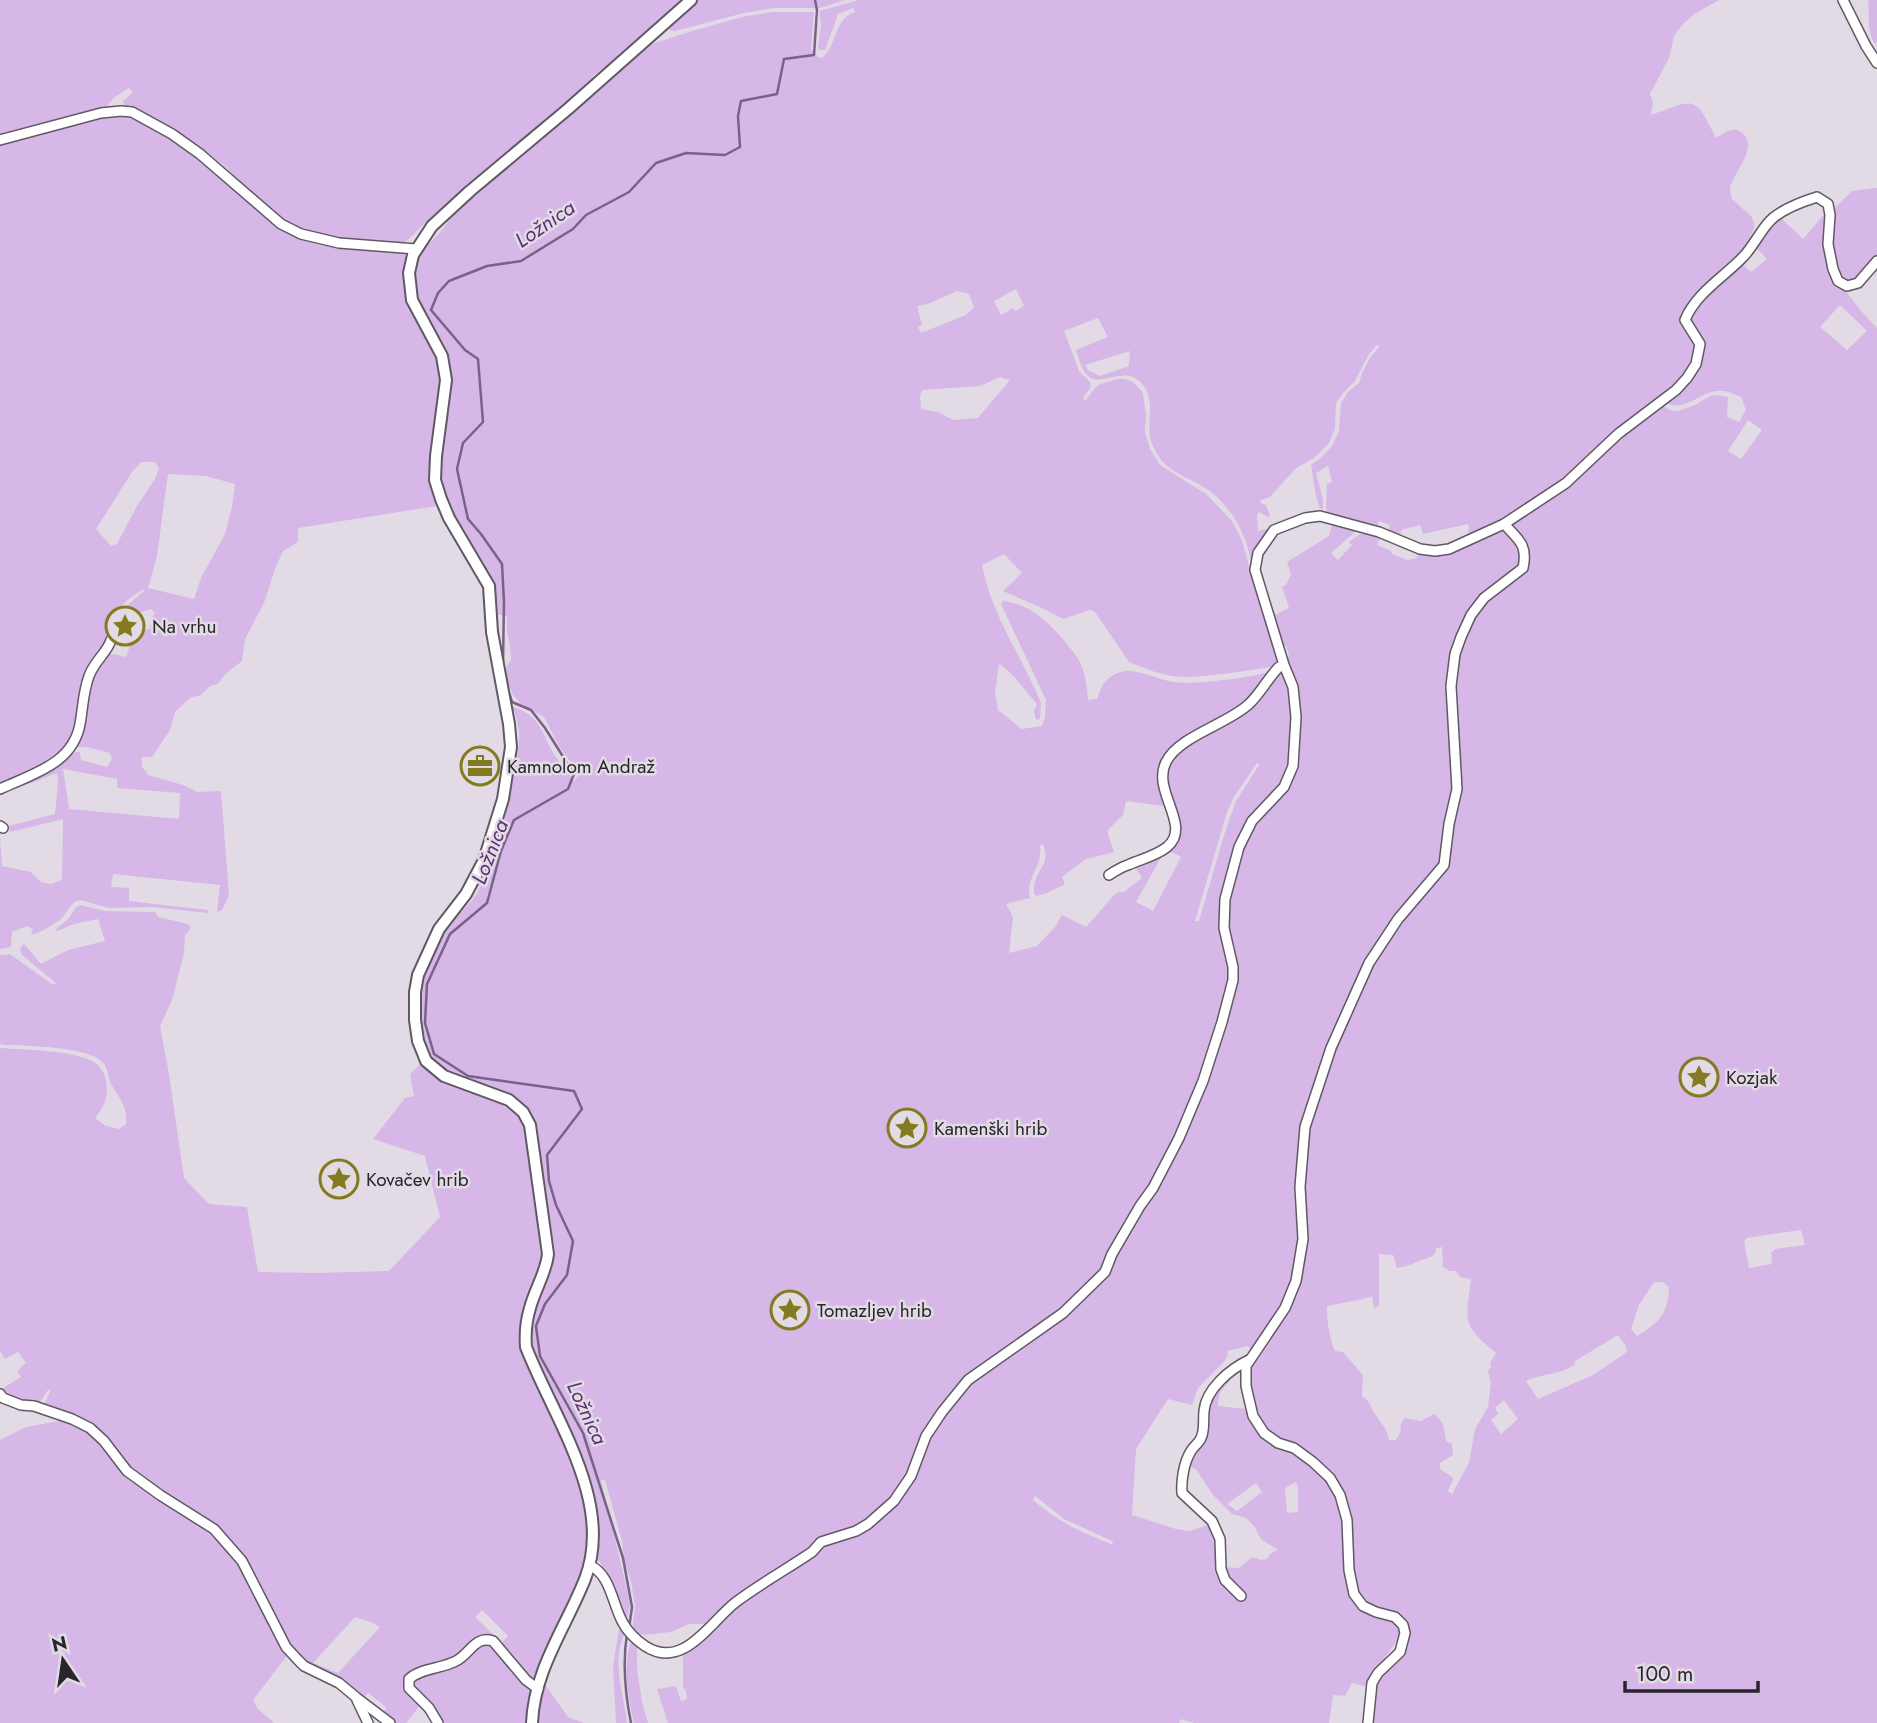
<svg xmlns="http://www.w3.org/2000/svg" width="1877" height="1723" font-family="Jost,sans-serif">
<rect width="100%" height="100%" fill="#e2dbe6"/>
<g fill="#d6b7e8" fill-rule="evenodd">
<path d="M 0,0 L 685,0 L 641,40 L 593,76 L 591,82 C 538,126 487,174 433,216 C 426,221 410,239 406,241 C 387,249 320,238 301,230 C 288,224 277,216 266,207 C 252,196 241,182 228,169 C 205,148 153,116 124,105 L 123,101 L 133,92 L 129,88 L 115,97 L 105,108 L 0,136 Z"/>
<path d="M 698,0 L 845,0 L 820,8 L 774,8 L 744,13 L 675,31 L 669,30 C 673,18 688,9 698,0 Z"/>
<path d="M 859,0 L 1719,0 L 1696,13 L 1682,25 L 1674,36 L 1669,58 L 1650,94 L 1653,102 L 1651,115 C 1696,99 1694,94 1716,138 C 1723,134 1733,126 1741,132 C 1761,146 1732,174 1730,188 C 1730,192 1731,195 1732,199 L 1751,216 L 1754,223 L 1754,228 L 1743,253 L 1718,273 L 1682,313 L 1683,325 L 1690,334 L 1694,346 L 1694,360 L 1686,375 L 1669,391 L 1635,416 L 1559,485 L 1500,521 L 1467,537 L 1469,528 L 1468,524 L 1423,534 L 1420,525 L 1401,530 L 1400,539 L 1388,533 L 1390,525 L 1379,521 L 1377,528 L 1330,516 L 1326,510 L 1327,484 L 1332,482 L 1328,466 L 1316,473 L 1323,500 L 1323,508 L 1320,509 L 1316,496 L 1311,465 L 1323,456 L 1332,446 L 1339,431 L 1341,403 L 1348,392 L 1359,383 L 1362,373 L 1370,358 L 1380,346 L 1377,345 L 1369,354 L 1355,381 L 1345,391 L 1336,403 L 1335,429 L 1329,443 L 1314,458 L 1296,468 L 1270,497 L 1261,500 L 1260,503 L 1266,505 L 1270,516 L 1268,517 L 1259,512 L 1257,515 L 1258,531 L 1267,529 L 1268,531 L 1255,551 L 1253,560 L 1251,561 C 1246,533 1230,505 1207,489 C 1193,480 1176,475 1165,464 C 1158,457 1151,445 1150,436 C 1147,419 1156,399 1142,384 C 1125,363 1101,389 1087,375 C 1081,369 1079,358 1076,350 L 1108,337 L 1098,318 L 1064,331 L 1079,371 L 1090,382 L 1091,387 L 1083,398 L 1085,401 L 1096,387 L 1100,384 L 1117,379 L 1125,379 L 1133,382 L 1143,393 L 1146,416 L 1145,432 L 1150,449 L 1160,465 L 1206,494 L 1232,521 L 1242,540 L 1249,566 L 1263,607 L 1260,609 L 1262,612 L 1265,611 L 1278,659 L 1271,667 L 1224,674 L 1190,677 L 1172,676 L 1155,672 L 1129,662 L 1095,612 L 1090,610 L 1063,619 L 1042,608 L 1003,591 L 1022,573 L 1004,554 L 982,565 C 991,614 1022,657 1041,703 L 1040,719 L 1036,720 L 1034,711 L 1037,704 C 1026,692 1011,670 999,664 L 995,693 L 998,710 L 1022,729 L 1042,726 L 1045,718 L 1046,700 L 1001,604 L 1003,601 C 1029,604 1046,620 1063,639 C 1067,645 1073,651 1077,657 C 1085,670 1087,685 1088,700 L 1097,699 C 1099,693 1102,684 1107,680 C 1127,660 1152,679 1174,682 C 1195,685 1244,678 1266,673 L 1268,674 L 1244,706 L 1186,738 L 1159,777 L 1163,806 L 1126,801 L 1123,815 L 1107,831 L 1114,852 L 1086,859 L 1062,877 L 1065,884 L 1047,893 L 1036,896 L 1034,893 C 1034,888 1034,881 1037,876 C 1045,861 1048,861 1043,844 L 1040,845 C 1043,869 1025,877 1030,898 L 1006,904 L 1013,917 L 1009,953 L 1037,946 L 1055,927 L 1062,915 L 1086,927 L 1114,895 L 1118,892 L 1124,892 L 1142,878 L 1135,867 C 1142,863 1153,859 1159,853 C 1180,831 1168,799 1164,773 L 1182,746 L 1238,716 L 1274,675 L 1281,672 L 1286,674 L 1293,701 L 1291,764 L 1285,779 L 1253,815 L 1223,898 L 1231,977 L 1210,1057 L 1176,1137 L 1151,1185 L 1103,1268 L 1061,1309 L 965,1378 L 910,1473 L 892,1498 L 864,1523 L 810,1549 L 705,1624 L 689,1624 L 671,1632 L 643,1635 L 632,1632 L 635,1606 L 631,1581 L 624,1560 L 622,1541 L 605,1480 L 601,1480 L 628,1594 L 630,1604 L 626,1625 L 611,1581 L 598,1559 L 596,1552 L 598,1520 L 596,1505 L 588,1475 L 563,1416 L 536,1360 L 533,1348 L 531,1325 L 533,1315 L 551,1269 L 555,1249 L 544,1192 L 535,1123 C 529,1110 520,1098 507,1092 C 497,1088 486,1088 476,1084 C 448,1075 424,1059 419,1028 C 413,995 428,948 450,923 C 460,912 471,904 478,891 C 496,859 504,819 511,784 C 514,770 518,756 519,742 C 520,730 517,717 512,706 C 539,717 539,725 551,749 C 557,760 567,770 574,781 L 580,774 L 560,748 L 544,717 L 521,704 L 513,695 L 505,676 L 506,669 L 511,659 L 510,644 L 507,632 L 507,616 L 496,614 C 496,560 460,540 444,493 C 435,466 443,435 446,408 C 447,400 450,389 449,381 C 446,368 438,354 433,341 C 424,316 403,279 420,254 C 426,246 435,238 442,230 C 450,220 456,210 466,201 L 649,45 L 689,32 L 742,17 L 772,12 L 814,12 L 811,49 L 818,57 L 822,58 C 836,45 834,29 845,18 C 848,15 851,14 855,12 L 853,8 L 838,14 L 827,45 L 825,50 L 820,50 L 818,47 L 821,25 L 819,11 ZM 1016,289 L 1024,306 L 1015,311 L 1013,308 L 1001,315 L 994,301 ZM 957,291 L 969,294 L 974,307 L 966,315 L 921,333 L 918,327 L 922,325 L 917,306 L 928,304 ZM 1130,351 L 1129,366 L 1100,376 L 1088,370 L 1085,365 ZM 1000,377 L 1010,380 L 978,418 L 953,420 L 938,412 L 921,409 L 920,397 L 922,390 L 980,386 ZM 1257,763 L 1259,765 L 1236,801 L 1225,832 L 1199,921 L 1195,921 L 1227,812 L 1234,797 ZM 1170,851 L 1181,857 L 1153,911 L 1136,902 L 1164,852 Z"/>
<path d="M 1868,0 L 1877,0 L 1877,42 L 1875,44 C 1866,29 1870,17 1868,0 Z"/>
<path d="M 117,115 C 131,117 144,124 157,130 C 181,143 202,160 222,178 C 246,199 269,224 299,238 C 328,251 364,249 395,251 L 405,254 L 406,260 L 403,282 L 409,307 L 429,340 L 438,363 L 441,384 L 436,431 L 432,449 L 431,468 L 433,489 L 437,506 L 298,528 L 298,542 L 283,551 L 276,566 L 264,603 L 245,639 L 242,661 L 225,674 L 218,684 L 210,686 L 201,695 L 190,698 L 175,712 L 170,730 L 152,757 L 142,757 L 142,766 L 148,775 L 183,785 L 197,792 L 221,791 L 229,895 L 222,910 L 217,912 L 220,885 L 113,874 L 111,887 L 129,888 L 129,901 L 208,910 L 208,913 L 152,907 L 108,908 L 81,900 L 74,902 L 61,919 L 44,930 L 31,935 L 33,929 L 27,926 L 12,932 L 11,947 L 0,949 L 0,837 L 2,866 L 31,872 L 41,882 L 51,884 L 62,880 L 63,819 L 10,832 L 9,826 L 55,814 L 58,782 L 57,773 L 0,795 L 0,791 L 76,752 L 80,752 L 81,760 L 107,767 L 112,759 L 110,753 L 87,747 L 75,747 C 79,727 89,668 104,656 C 110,652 120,656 126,657 L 131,642 L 126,639 L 126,632 L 138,632 L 150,629 L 152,617 L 155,613 L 151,609 L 117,619 L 116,617 L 124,608 L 144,591 L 143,589 L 125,602 L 114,614 L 108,628 L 107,641 L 92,662 L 73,741 L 56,760 L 0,786 L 0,144 ZM 141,462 L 155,462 L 159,468 L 155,479 L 137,506 L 117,544 L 111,546 L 96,529 L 132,472 ZM 168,474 L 206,476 L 235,484 L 232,507 L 225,534 L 201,578 L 194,599 L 148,588 L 157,556 ZM 63,769 L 117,779 L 117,788 L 180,793 L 179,819 L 69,809 Z"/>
<path d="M 1877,188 L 1877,255 L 1856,279 L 1844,281 L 1840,278 L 1835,266 L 1831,244 L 1834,209 L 1852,191 Z"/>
<path d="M 1827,211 C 1828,224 1824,237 1826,250 C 1827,261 1830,273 1836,282 C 1840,287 1845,289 1848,294 C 1857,306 1866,317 1877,328 L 1877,1723 L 1370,1723 C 1372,1708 1371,1689 1378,1676 C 1384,1664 1411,1639 1407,1625 C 1401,1608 1369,1615 1358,1597 C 1349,1581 1351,1561 1351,1544 C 1350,1525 1347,1503 1338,1487 C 1330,1472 1314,1458 1300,1449 C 1274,1434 1261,1437 1252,1404 C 1249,1393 1247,1383 1249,1372 L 1252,1371 L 1252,1351 L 1248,1346 L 1227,1351 L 1228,1355 L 1224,1362 L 1198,1388 L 1192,1405 L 1168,1399 L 1136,1449 L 1132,1515 L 1176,1529 L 1190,1531 L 1211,1524 L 1219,1542 L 1220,1567 L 1239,1568 L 1252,1557 L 1261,1560 L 1267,1559 L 1270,1554 L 1278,1550 L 1261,1539 L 1254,1526 L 1246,1518 L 1232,1514 L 1213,1495 L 1196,1469 L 1187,1465 C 1190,1454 1199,1447 1203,1436 C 1206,1429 1205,1422 1205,1414 C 1205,1398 1216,1386 1229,1379 L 1229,1382 C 1220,1392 1219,1392 1218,1406 L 1246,1409 C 1254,1420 1259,1435 1272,1443 C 1278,1447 1286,1448 1293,1451 C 1310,1459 1327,1475 1335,1492 C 1344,1510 1346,1530 1346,1550 C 1347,1566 1346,1583 1354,1598 C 1366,1622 1400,1608 1402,1633 L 1376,1671 L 1369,1687 L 1352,1683 L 1345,1696 L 1333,1695 L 1329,1723 L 1194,1723 L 1181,1719 L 1179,1723 L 668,1723 L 657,1689 L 676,1686 L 681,1701 L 687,1699 L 686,1691 L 683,1687 L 683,1655 L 735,1605 L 814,1555 L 823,1544 L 844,1538 L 866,1528 L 895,1503 L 909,1485 L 917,1471 L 928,1436 L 957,1396 L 980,1373 L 1065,1316 L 1108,1271 L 1115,1255 L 1141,1209 L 1157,1188 L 1180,1142 L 1201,1095 L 1224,1028 L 1236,986 L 1236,962 L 1226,921 L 1226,907 L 1234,868 L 1247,833 L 1253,822 L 1288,784 L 1296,767 L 1299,749 L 1299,708 L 1296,690 L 1286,659 L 1289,656 L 1286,646 L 1281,645 L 1273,616 L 1289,608 L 1282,587 L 1286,585 L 1291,574 L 1287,562 L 1329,536 L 1333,522 L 1352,527 L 1356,531 L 1331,553 L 1338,560 L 1352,545 L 1349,542 C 1362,532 1365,530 1381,536 L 1377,545 L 1391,551 L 1392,554 L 1408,560 L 1417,558 L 1417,555 L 1414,550 C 1444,560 1458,545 1484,535 C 1489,533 1494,531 1500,531 C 1514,533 1526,548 1522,562 C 1517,580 1491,587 1479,600 C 1435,650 1453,722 1455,782 L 1454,792 L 1446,827 L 1450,827 L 1460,788 L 1453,700 L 1455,667 L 1468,621 L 1488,597 L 1518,577 L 1526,568 L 1529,553 L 1526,546 L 1514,529 L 1512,520 L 1563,489 L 1606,448 L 1647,412 L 1656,406 L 1662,406 L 1670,410 L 1678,411 L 1695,405 L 1710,396 L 1717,395 L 1728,397 L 1727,417 L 1739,422 L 1746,410 L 1741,397 C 1733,394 1726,390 1718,391 C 1699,392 1687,411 1668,404 L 1667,402 C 1681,383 1713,366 1701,337 C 1697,328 1689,324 1690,313 L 1740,262 L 1751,272 L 1767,259 L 1755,246 L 1773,224 L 1782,219 L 1803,239 ZM 1840,305 L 1867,331 L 1847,350 L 1820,327 ZM 1748,420 L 1762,430 L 1741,459 L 1728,451 ZM 1801,1230 L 1805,1245 L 1775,1249 L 1771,1253 L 1772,1264 L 1749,1268 L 1744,1242 L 1746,1238 ZM 1442,1247 L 1443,1267 L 1450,1271 L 1456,1271 L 1460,1277 L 1471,1279 C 1466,1322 1461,1324 1496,1353 L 1490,1363 L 1491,1368 L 1488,1370 L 1491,1383 L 1488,1407 L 1475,1429 L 1469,1463 L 1452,1494 L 1448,1491 L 1453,1480 L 1452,1477 L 1440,1469 L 1440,1463 L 1453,1455 L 1452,1444 L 1446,1441 C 1444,1429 1444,1421 1434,1414 L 1421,1421 L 1404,1418 L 1400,1426 L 1401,1431 L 1396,1440 L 1389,1440 C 1387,1429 1381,1423 1375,1414 C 1369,1406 1372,1403 1362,1396 L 1363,1375 L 1343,1352 L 1335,1351 C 1329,1336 1327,1322 1327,1306 L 1363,1299 L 1372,1296 L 1374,1308 L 1379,1306 L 1379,1254 L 1393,1255 L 1397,1268 C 1407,1266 1410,1265 1419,1261 C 1426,1258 1429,1259 1435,1254 L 1436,1248 ZM 1654,1282 L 1663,1282 L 1669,1287 C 1668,1314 1659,1323 1637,1336 L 1631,1329 L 1639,1305 ZM 1618,1335 L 1626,1346 L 1627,1352 L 1593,1375 L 1538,1399 L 1526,1381 C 1543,1373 1561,1375 1575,1364 L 1575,1361 ZM 1504,1400 L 1518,1419 L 1501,1434 L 1491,1420 L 1498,1414 L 1495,1408 ZM 1296,1482 L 1298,1487 L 1298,1512 L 1287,1513 L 1285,1488 ZM 1256,1483 L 1262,1492 L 1237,1511 L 1227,1504 ZM 1035,1496 L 1064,1519 L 1114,1542 L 1111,1544 C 1079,1531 1060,1523 1033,1500 Z"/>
<path d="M 80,905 L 105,911 L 155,912 L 158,917 L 188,924 L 191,928 L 185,935 L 184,953 L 172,1000 L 160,1026 L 169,1074 L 184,1178 L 209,1204 L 247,1207 L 258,1272 L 317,1273 L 389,1271 L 440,1217 L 425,1156 L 373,1139 L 405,1098 L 414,1096 L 410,1074 L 421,1063 C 432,1074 445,1082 459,1088 C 485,1098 512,1095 524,1125 L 544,1255 L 524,1308 L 519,1336 L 524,1355 L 562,1438 L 577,1473 L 587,1504 L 588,1549 L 582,1574 L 572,1599 L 533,1683 L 492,1638 L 457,1659 L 407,1677 L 421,1704 L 406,1723 L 393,1723 L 383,1715 L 386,1707 L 368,1693 L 362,1699 L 289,1653 L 253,1700 L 258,1709 L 274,1723 L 0,1723 L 0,1440 L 26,1427 L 64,1420 L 43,1406 L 51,1390 L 48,1390 L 38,1405 L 10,1398 L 0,1390 L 21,1377 L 17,1371 L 26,1363 L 18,1352 L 5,1359 L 0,1351 L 0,1048 C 25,1050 70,1050 92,1061 C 107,1068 110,1090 104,1104 C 102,1109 98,1114 95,1118 L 106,1126 L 119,1129 L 126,1124 C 128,1107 119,1098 111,1084 C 108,1078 108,1070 104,1064 C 92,1046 25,1046 4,1045 L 0,1044 L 0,955 L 10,954 L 53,985 L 56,983 L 22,955 L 20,948 L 24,944 L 41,964 L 68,950 L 105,941 L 98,919 L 74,924 L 57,931 L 55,930 L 68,919 L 76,907 ZM 482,1610 L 508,1636 L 502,1643 L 475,1617 ZM 355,1617 L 371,1622 L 380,1627 L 338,1673 L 313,1663 Z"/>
<path d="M 620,1623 L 626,1632 C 610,1658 624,1695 627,1723 L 616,1723 L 613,1667 Z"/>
<path d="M 632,1639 L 637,1645 L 637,1668 L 642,1702 L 648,1723 L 634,1723 C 628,1695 622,1666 632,1639 Z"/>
<path d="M 490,1641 L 530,1687 L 532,1690 L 528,1723 L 440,1723 L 410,1688 L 412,1678 L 453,1665 L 477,1644 Z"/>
<path d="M 544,1683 L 568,1717 L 584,1723 L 537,1723 Z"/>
</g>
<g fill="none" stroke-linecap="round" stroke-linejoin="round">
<g stroke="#796286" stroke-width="2.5">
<path d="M 503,664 L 504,602 L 502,564 L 481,534 L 468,519 L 457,469 L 463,443 L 483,422 L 478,359 L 465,350 L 431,310 L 438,293 L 449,281 L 487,266 L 521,261 L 573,229 L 586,215 L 629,192 L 656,163 L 686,153 L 725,155 L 740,147 L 738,116 L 741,101 L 777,94 L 784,59 L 814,55 L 817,10 L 815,0"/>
<path d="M 507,687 L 512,702 L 531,710 L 545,728 L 574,774 L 568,789 L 514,820 L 501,851 L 487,903 L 450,934 L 427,984 L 425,1023 L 434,1054 L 468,1076 L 574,1091 L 582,1109 L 547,1155 L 549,1181 L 556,1205 L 573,1241 L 567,1275 L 545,1304 L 536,1326 L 540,1356 L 583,1433 L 623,1558 L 632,1607 L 629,1628"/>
<path d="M 627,1634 C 622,1665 625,1693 631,1723"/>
</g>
<defs>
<g id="minor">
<path d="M 1843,0 L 1866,46 L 1877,63"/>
<path d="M 0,140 L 101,113 L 121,111 L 132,112 L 172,134 L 200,154 L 281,224 L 301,234 L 339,243 L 416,249"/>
<path d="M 0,789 C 32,774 73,764 80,724 C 83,708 83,692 89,676 C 95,660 107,653 111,640"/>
<path d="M 0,826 L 3,828"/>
<path d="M 1109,875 C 1115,871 1121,867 1128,865 C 1141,859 1156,856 1167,847 C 1193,826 1151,791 1166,762 C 1179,736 1228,724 1249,704 C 1260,694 1268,678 1279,667"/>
<path d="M 0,1394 L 3,1398 L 21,1405 L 34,1406 L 72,1419 L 90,1428 L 104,1441 L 127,1471 L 160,1495 L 214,1529 L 242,1561 L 286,1647 L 298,1660 L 304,1666 L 339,1683 L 357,1698 L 390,1723"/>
<path d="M 589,1565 C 611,1574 612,1604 623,1623 C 628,1632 636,1640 645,1646 C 683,1671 710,1622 736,1602 C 760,1584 787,1569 812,1552 L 821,1542 L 856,1531 L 868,1524 L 894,1501 L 911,1476 L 926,1436 L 942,1412 L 968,1380 L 1063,1313 L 1105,1272 L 1112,1254 L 1140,1206 L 1153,1188 L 1179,1138 L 1203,1081 L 1222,1022 L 1233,980 L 1233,967 L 1224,928 L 1225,899 L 1239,847 L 1252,821 L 1284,787 L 1293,766 L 1296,717 L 1293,687 L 1284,665 L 1255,570 L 1258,553 L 1274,530 L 1305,518 L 1320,516 L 1379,532 L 1420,549 L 1435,551 L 1449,549 L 1504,524 L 1566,483 L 1618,434 L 1676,390 L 1687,378 L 1696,364 L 1700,344 L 1685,320 C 1696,293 1724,277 1743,257 C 1754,246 1762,227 1773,218 C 1785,208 1801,202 1817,197 L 1828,204 L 1830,215 L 1828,244 L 1833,269 L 1838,281 L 1847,286 L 1858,283 L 1877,261"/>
<path d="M 1241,1596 L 1225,1580 L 1221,1569 L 1220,1539 L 1212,1521 L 1182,1493 C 1181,1480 1184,1462 1191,1451 C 1194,1446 1199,1443 1201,1438 C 1205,1430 1203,1420 1204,1411 C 1206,1389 1230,1369 1249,1360"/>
<path d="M 357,1700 L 368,1723"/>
<path d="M 438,1723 L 429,1708 L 409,1688 L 409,1679 C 421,1668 441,1669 456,1661 C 470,1654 475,1635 493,1641 L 526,1680 L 538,1689"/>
<path d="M 1368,1723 L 1372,1683 L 1378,1673 L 1400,1652 L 1405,1633 L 1403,1625 L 1395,1617 L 1376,1612 L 1363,1606 L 1354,1594 L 1349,1570 L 1347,1520 L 1340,1495 L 1330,1478 L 1313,1462 L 1294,1448 L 1278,1443 L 1264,1433 L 1253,1416 L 1246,1386 L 1246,1366 L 1285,1308 L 1296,1281 L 1303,1239 L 1300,1187 L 1305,1127 L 1331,1048 L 1369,963 L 1398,919 L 1444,865 L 1449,824 L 1457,789 L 1451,686 L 1455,654 L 1461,637 L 1471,615 L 1484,598 L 1523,568 C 1528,545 1519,540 1504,524"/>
</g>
<path id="tertiary" d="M 532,1723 C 534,1670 566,1627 585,1579 C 615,1502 553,1417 526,1347 C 525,1334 526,1321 530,1308 C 535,1289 546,1273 548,1254 L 530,1125 L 523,1112 L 509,1100 L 444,1076 L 426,1061 L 418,1041 L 415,1020 L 415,992 L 418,975 L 439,929 L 466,894 L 484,860 L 503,799 L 511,747 L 509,724 L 492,632 L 489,586 L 449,518 L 441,499 L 435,480 L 436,456 L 446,380 L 442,356 L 412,300 L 409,273 L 413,255 L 432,226 L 470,191 L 568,109 L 691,0"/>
</defs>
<use href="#minor" stroke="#5f5962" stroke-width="12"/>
<use href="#tertiary" stroke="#5f5962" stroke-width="14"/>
<use href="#minor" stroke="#fff" stroke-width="9"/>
<use href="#tertiary" stroke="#fff" stroke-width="10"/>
</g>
<defs>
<symbol id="sight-ring" viewBox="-11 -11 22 22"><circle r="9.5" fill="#e2dbe6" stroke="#847a1f" stroke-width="1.5"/><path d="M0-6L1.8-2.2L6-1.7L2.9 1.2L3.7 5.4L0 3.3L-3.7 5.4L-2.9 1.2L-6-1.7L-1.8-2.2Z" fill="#847a1f"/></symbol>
<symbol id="office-ring" viewBox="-11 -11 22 22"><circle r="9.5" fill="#e2dbe6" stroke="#847a1f" stroke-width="1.5"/><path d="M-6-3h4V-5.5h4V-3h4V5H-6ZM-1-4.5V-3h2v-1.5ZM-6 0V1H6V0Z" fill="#847a1f"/></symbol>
</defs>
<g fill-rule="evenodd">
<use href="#sight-ring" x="103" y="604" width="44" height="44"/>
<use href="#office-ring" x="458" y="744" width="44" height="44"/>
<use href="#sight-ring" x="1677" y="1055" width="44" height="44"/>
<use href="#sight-ring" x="885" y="1106" width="44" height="44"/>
<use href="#sight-ring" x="317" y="1157" width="44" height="44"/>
<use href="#sight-ring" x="768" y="1288" width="44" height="44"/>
</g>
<g text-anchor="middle" stroke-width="5" stroke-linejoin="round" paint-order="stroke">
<g font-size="19" fill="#28262a" stroke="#e2dbe6" text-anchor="start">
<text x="152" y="633">Na vrhu</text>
<text x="507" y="773">Kamnolom Andraž</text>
<text x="1726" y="1084">Kozjak</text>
<text x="934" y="1135">Kamenški hrib</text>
<text x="366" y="1186">Kovačev hrib</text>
<text x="817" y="1317">Tomazljev hrib</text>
</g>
<g font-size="21" font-style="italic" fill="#5b3171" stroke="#e2dbe6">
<text transform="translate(545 224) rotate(-34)" y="7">Ložnica</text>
<text transform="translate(490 852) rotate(-69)" y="7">Ložnica</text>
<text transform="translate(587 1413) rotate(65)" y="7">Ložnica</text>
</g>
</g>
<g transform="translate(63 1660) rotate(347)" stroke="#e2dbe6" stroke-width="5" paint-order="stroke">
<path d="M0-5L12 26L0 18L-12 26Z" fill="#28262a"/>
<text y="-10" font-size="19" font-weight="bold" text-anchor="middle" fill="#28262a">N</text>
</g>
<path d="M1625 1681v10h133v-10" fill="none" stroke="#28262a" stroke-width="3.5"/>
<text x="1636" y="1681" font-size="21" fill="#28262a" stroke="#e2dbe6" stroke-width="5" paint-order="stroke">100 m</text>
</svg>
